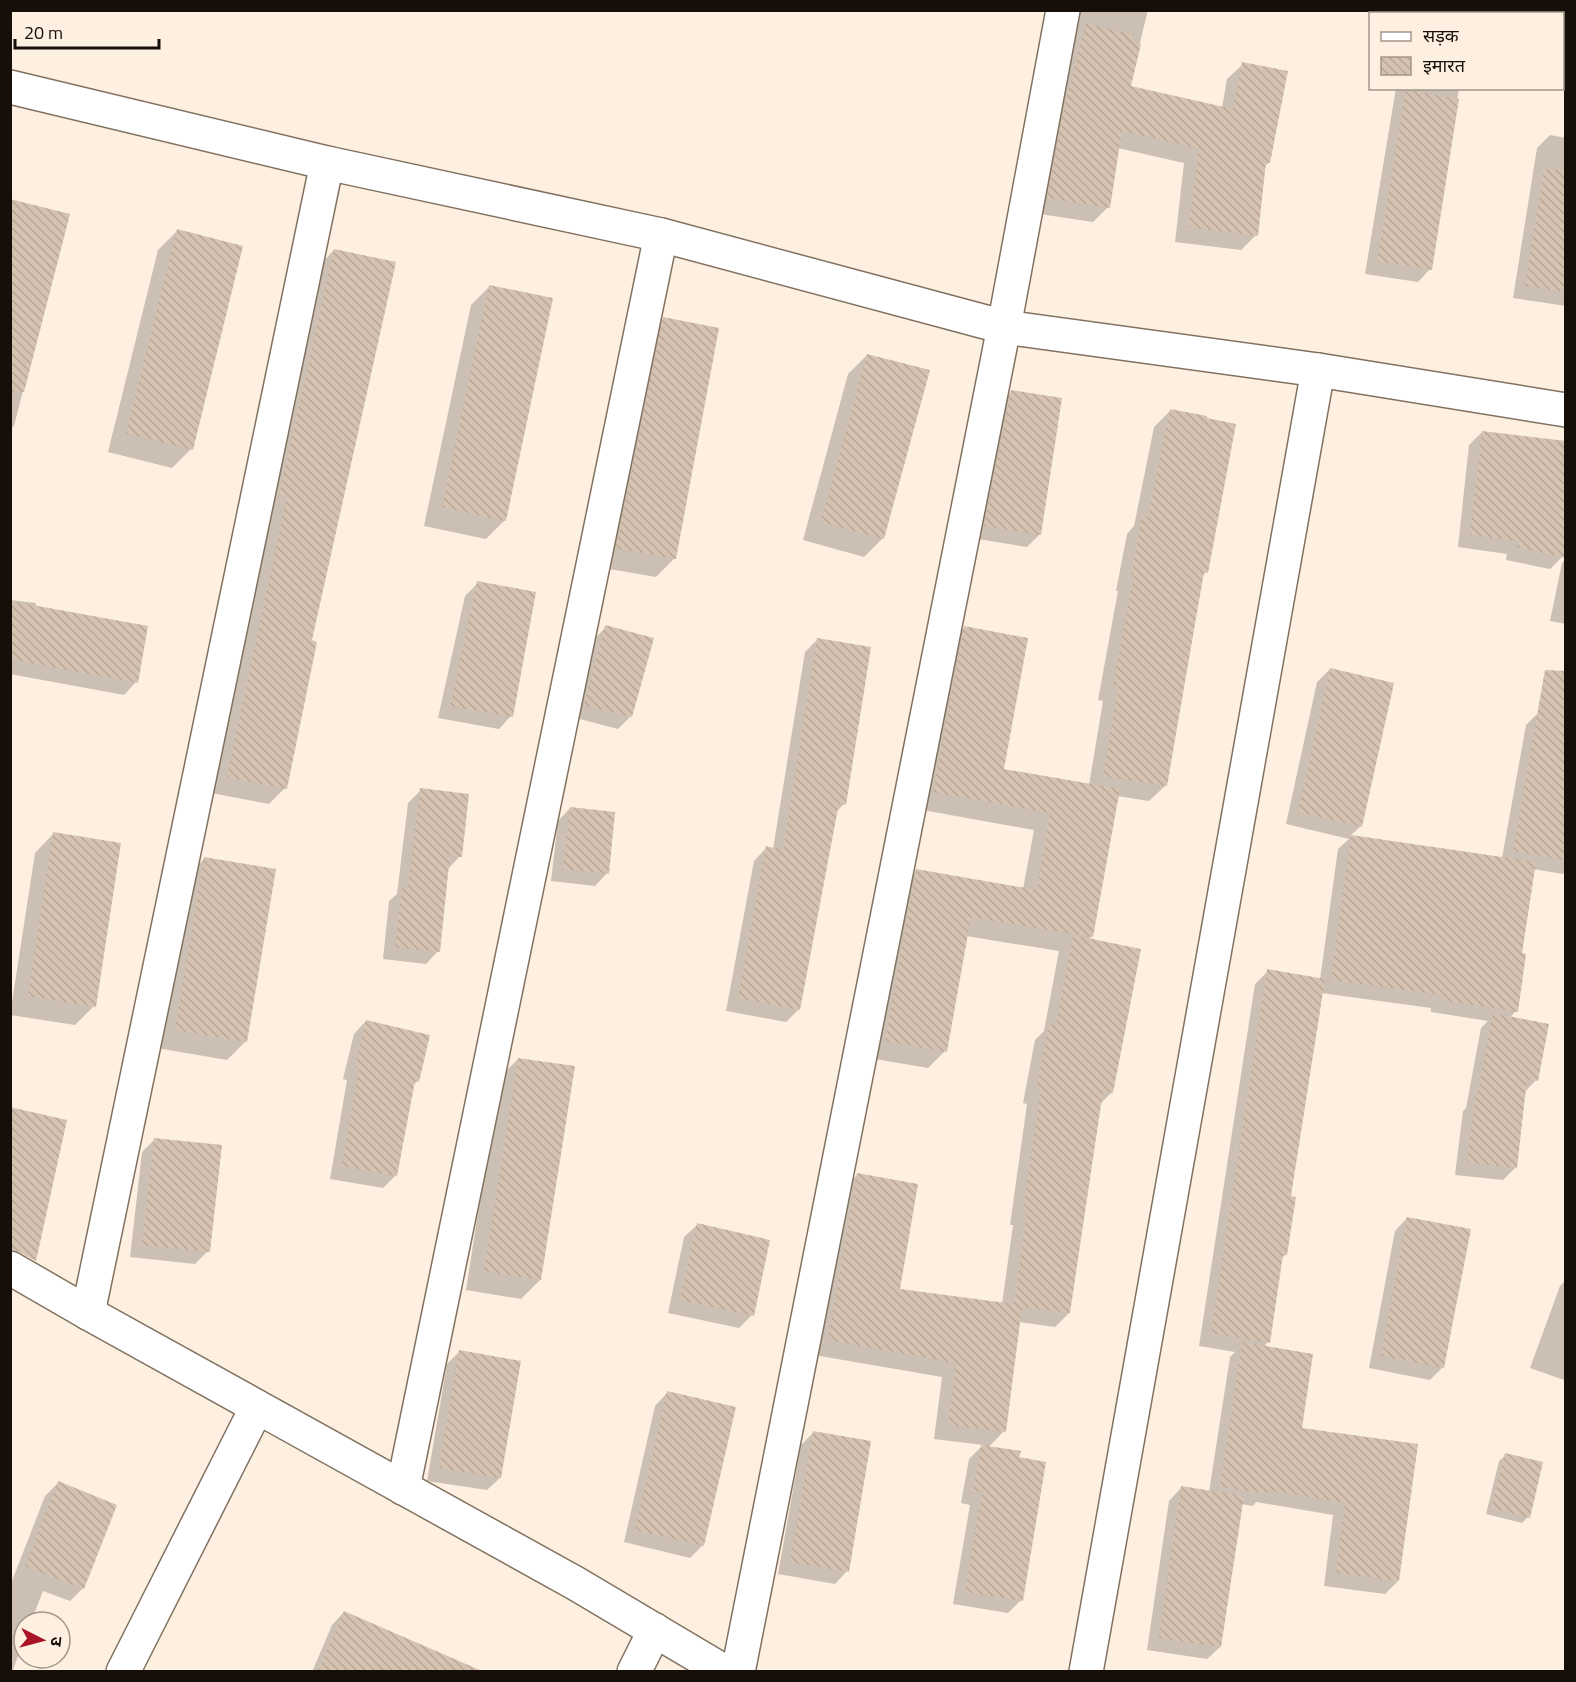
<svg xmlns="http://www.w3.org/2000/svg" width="1576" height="1682" font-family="'Titillium Web','Noto Sans Devanagari',sans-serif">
<defs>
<pattern id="building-back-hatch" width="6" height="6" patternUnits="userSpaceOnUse" patternTransform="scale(1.5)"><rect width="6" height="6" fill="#d6c2b1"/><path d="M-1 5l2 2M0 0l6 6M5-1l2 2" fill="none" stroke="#b7a697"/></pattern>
</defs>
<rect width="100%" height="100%" fill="#fef0e0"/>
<g fill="#0003">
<path d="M 1078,10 L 1148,10 L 1129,87 L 1222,108 L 1227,79 L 1243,64 L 1269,162 L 1264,167 L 1256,235 L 1241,250 L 1175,242 L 1184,163 L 1118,148 L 1108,207 L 1093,222 L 1033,213 Z"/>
<path d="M 1408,10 L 1480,10 L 1479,14 L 1407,14 Z"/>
<path d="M 1396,88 L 1459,88 L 1430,269 L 1418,282 L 1365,274 Z"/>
<path d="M 1550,135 L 1566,138 L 1566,306 L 1513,298 L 1537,148 Z"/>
<path d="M 10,200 L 68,215 L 14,426 L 10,429 Z"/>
<path d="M 177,231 L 191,449 L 172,468 L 108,452 L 158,250 Z"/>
<path d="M 334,250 L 310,642 L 285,788 L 269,804 L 211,793 L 272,512 L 263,511 L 318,267 Z"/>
<path d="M 490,286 L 505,520 L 486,539 L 424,526 L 471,305 Z"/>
<path d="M 664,319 L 675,558 L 656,577 L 598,567 L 645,338 Z"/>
<path d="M 867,355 L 883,538 L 864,557 L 803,540 L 848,374 Z"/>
<path d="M 1011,392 L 1040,534 L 1027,547 L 972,538 L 998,405 Z"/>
<path d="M 1170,411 L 1206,572 L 1201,577 L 1166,785 L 1149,801 L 1117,796 L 1091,937 L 1088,940 L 1112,1092 L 1099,1105 L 1069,1313 L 1055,1327 L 1019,1322 L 1004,1431 L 988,1448 L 1021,1600 L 1008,1613 L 953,1604 L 970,1505 L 961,1503 L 969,1459 L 983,1445 L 934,1439 L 942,1377 L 814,1355 L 843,1190 L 857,1175 L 898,1290 L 1002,1304 L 1013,1225 L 1010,1225 L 1027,1104 L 1023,1103 L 1035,1040 L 1044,1031 L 1059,951 L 966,936 L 945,1051 L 928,1068 L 869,1058 L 900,888 L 917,870 L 1023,889 L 1034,830 L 917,809 L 947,645 L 965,627 L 1003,770 L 1089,785 L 1103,701 L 1098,700 L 1118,591 L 1116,591 L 1127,534 L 1134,526 L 1154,427 Z"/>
<path d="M 1482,432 L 1562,557 L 1550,569 L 1506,560 L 1507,554 L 1458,547 L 1469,445 Z"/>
<path d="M 1566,559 L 1566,624 L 1550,621 L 1562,563 Z"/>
<path d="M 478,583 L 511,716 L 499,729 L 438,718 L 465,596 Z"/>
<path d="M 10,600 L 36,603 L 36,607 L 136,682 L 124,695 L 10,674 Z"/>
<path d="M 606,627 L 631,716 L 618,729 L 572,717 L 593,640 Z"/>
<path d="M 817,640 L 844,804 L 836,812 L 799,1009 L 786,1022 L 726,1011 L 754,861 L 766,848 L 773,849 L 805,652 Z"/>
<path d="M 1330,669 L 1361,826 L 1350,836 L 1502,858 L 1526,725 L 1539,712 L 1566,716 L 1566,872 L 1563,874 L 1533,869 L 1520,954 L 1516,1011 L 1509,1018 L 1536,1080 L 1524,1093 L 1516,1167 L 1503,1180 L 1455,1175 L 1463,1111 L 1466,1108 L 1481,1028 L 1488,1021 L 1431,1012 L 1431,1008 L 1321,993 L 1289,1197 L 1286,1254 L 1281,1259 L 1268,1342 L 1264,1347 L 1300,1429 L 1398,1581 L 1385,1594 L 1324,1586 L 1333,1515 L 1256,1502 L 1253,1506 L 1241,1504 L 1220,1647 L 1207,1659 L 1147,1650 L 1169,1501 L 1181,1488 L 1209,1492 L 1230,1357 L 1235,1352 L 1199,1346 L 1255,984 L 1268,971 L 1320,980 L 1338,849 L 1349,839 L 1286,824 L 1317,682 Z"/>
<path d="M 421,790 L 460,856 L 447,870 L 438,951 L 426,964 L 383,959 L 389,901 L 397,894 L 408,803 Z"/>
<path d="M 570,808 L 607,873 L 595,886 L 551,881 L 558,821 Z"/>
<path d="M 53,834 L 94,1006 L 75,1025 L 10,1015 L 35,853 Z"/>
<path d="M 204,859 L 246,1041 L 227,1060 L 157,1048 L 185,878 Z"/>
<path d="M 366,1021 L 417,1081 L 412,1087 L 396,1175 L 383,1188 L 330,1179 L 347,1080 L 343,1079 L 354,1034 Z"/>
<path d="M 518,1059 L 540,1280 L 521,1299 L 466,1290 L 499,1078 Z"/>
<path d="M 155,1139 L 208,1251 L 195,1264 L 130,1257 L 142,1152 Z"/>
<path d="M 1407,1218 L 1443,1367 L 1430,1380 L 1369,1368 L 1395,1231 Z"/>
<path d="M 697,1225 L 752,1315 L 739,1328 L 668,1313 L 684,1237 Z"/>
<path d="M 1566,1280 L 1566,1379 L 1564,1380 L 1530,1368 L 1560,1286 Z"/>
<path d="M 460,1351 L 500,1478 L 487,1490 L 427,1481 L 447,1364 Z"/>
<path d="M 667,1393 L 703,1545 L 690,1558 L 624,1542 L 655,1406 Z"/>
<path d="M 814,1432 L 847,1571 L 835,1584 L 778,1574 L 801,1445 Z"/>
<path d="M 1506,1455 L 1528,1517 L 1522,1523 L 1486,1514 L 1499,1461 Z"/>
<path d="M 58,1483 L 83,1588 L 70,1601 L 43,1591 L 31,1622 L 24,1622 L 24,1641 L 12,1672 L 10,1672 L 10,1580 L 12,1581 L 45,1496 Z"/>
<path d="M 344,1612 L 468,1667 L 466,1672 L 312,1672 L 332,1625 Z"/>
</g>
<g fill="url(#building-back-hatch)">
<path d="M 1086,23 L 1133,35 L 1132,42 L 1141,44 L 1131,86 L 1233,109 L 1242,62 L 1288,71 L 1270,163 L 1266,162 L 1258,236 L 1189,227 L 1199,148 L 1122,131 L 1110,208 L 1047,198 L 1063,112 Z"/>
<path d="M 1406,90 L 1459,99 L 1432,270 L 1377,261 Z"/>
<path d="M 1544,169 L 1566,170 L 1566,292 L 1525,286 Z"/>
<path d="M 10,199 L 70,214 L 24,392 L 10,391 Z"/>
<path d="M 177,229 L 243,246 L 193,450 L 126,433 Z"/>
<path d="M 334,249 L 396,262 L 312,640 L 317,642 L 287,789 L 227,777 L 287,496 L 279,495 Z"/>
<path d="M 489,285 L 553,298 L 506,521 L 442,507 Z"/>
<path d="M 663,317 L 719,328 L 676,559 L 616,548 Z"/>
<path d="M 867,354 L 930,370 L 884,539 L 821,522 Z"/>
<path d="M 1011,390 L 1062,398 L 1041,535 L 984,526 Z"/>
<path d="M 1170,409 L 1207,416 L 1207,418 L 1236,424 L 1208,573 L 1204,572 L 1167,786 L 1103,776 L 1119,685 L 1113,684 L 1134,575 L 1131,575 L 1142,516 L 1148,517 Z"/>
<path d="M 1482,431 L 1566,441 L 1566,558 L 1517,547 L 1519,541 L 1470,535 Z"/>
<path d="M 477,581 L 536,592 L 513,717 L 450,706 Z"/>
<path d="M 10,601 L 148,626 L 138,683 L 10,659 Z"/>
<path d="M 605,625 L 654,638 L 632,717 L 584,705 Z"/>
<path d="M 964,626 L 1028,638 L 1004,769 L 1120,789 L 1093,937 L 971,917 L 947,1052 L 885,1041 L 916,869 L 1037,890 L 1050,813 L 933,792 Z"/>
<path d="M 817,638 L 871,647 L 846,805 L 839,803 L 800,1010 L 738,998 L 766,846 L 783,850 Z"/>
<path d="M 1330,668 L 1394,683 L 1362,827 L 1298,812 Z"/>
<path d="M 1545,670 L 1566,671 L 1566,860 L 1513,851 Z"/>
<path d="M 420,788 L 469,794 L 462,857 L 450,855 L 440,952 L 395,947 L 402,887 L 408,888 Z"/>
<path d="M 570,807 L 615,812 L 609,874 L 563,869 Z"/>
<path d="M 53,832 L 121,843 L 96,1007 L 28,996 Z"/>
<path d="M 1351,835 L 1536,862 L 1522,953 L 1526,954 L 1518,1012 L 1443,1000 L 1443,995 L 1331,980 Z"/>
<path d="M 204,857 L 276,869 L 247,1042 L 175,1030 Z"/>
<path d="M 1073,935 L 1141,949 L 1113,1093 L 1103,1091 L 1070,1313 L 1022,1307 L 1006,1432 L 948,1425 L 956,1363 L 828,1340 L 857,1173 L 918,1184 L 900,1289 L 1014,1304 L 1027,1211 L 1023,1211 L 1041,1090 L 1036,1089 L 1049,1024 L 1056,1025 Z"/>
<path d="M 1267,969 L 1325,979 L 1291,1196 L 1296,1197 L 1287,1255 L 1283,1255 L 1270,1343 L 1211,1333 Z"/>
<path d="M 1493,1013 L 1549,1024 L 1538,1081 L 1527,1079 L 1517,1168 L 1467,1162 L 1475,1097 L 1477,1097 Z"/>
<path d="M 366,1020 L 430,1035 L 419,1082 L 415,1081 L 397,1176 L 342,1166 L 359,1068 L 355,1067 Z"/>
<path d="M 518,1058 L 575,1066 L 541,1280 L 484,1271 Z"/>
<path d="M 10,1107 L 67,1120 L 36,1261 L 19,1252 L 10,1249 Z"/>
<path d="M 154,1138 L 222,1145 L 210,1252 L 142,1245 Z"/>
<path d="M 1407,1217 L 1471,1229 L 1444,1368 L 1381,1356 Z"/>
<path d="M 697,1223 L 770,1240 L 754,1316 L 680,1300 Z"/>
<path d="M 1242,1342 L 1313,1354 L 1302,1428 L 1418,1444 L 1399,1581 L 1336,1573 L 1345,1503 L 1267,1490 L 1267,1494 L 1220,1487 Z"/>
<path d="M 459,1350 L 521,1361 L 501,1478 L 439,1468 Z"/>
<path d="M 667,1391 L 736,1407 L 704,1546 L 635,1530 Z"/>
<path d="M 813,1431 L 871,1441 L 849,1572 L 790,1562 Z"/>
<path d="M 981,1445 L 1021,1451 L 1019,1457 L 1046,1462 L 1023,1601 L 965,1592 L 982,1492 L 973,1491 Z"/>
<path d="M 1505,1453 L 1543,1462 L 1530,1518 L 1491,1508 Z"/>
<path d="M 58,1481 L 117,1505 L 84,1589 L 25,1566 Z"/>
<path d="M 1181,1486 L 1244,1496 L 1221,1647 L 1159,1638 Z"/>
<path d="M 344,1611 L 482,1671 L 318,1671 Z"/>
</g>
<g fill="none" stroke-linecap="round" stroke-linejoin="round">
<defs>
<g id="street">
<path d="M 10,87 L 327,163 L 661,235 L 1004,327 L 1318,370 L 1086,1672"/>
<path d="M 1318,370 L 1566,410"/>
<path d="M 10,1268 L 88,1313 L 575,1583 L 725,1672"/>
<path d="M 88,1313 L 327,163"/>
<path d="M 403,1488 L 661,235"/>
<path d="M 123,1672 L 257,1407"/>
<path d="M 634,1672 L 655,1630"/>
<path d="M 738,1672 L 1004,327 L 1063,10"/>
</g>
</defs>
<use href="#street" stroke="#817160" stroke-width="36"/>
<use href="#street" stroke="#fff" stroke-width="33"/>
</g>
<rect width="1576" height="1682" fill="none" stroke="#160f09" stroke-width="24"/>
<rect x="1369" y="12" width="195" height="78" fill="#fef0e0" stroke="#a1968a" stroke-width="1.5"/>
<rect x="1381" y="32" width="30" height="9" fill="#ffffff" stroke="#a1968a" stroke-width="1.5"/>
<text x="1423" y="42" font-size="18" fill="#160f09">सड़क</text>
<rect x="1381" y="57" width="30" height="18" fill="url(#building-back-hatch)" stroke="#a1968a" stroke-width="1.5"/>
<text x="1423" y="72" font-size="18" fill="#160f09">इमारत</text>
<g transform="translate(42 1640) rotate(96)"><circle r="28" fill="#fef0e0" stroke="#a1968a" stroke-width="1.5"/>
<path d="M0-4.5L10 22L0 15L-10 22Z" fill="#a91325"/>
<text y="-9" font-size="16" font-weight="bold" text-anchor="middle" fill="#160f09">उ</text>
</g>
<path d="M15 39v9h144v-9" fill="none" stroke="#160f09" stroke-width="3"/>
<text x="24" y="39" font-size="18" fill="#160f09" stroke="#fef0e0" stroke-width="4.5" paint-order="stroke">20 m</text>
</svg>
